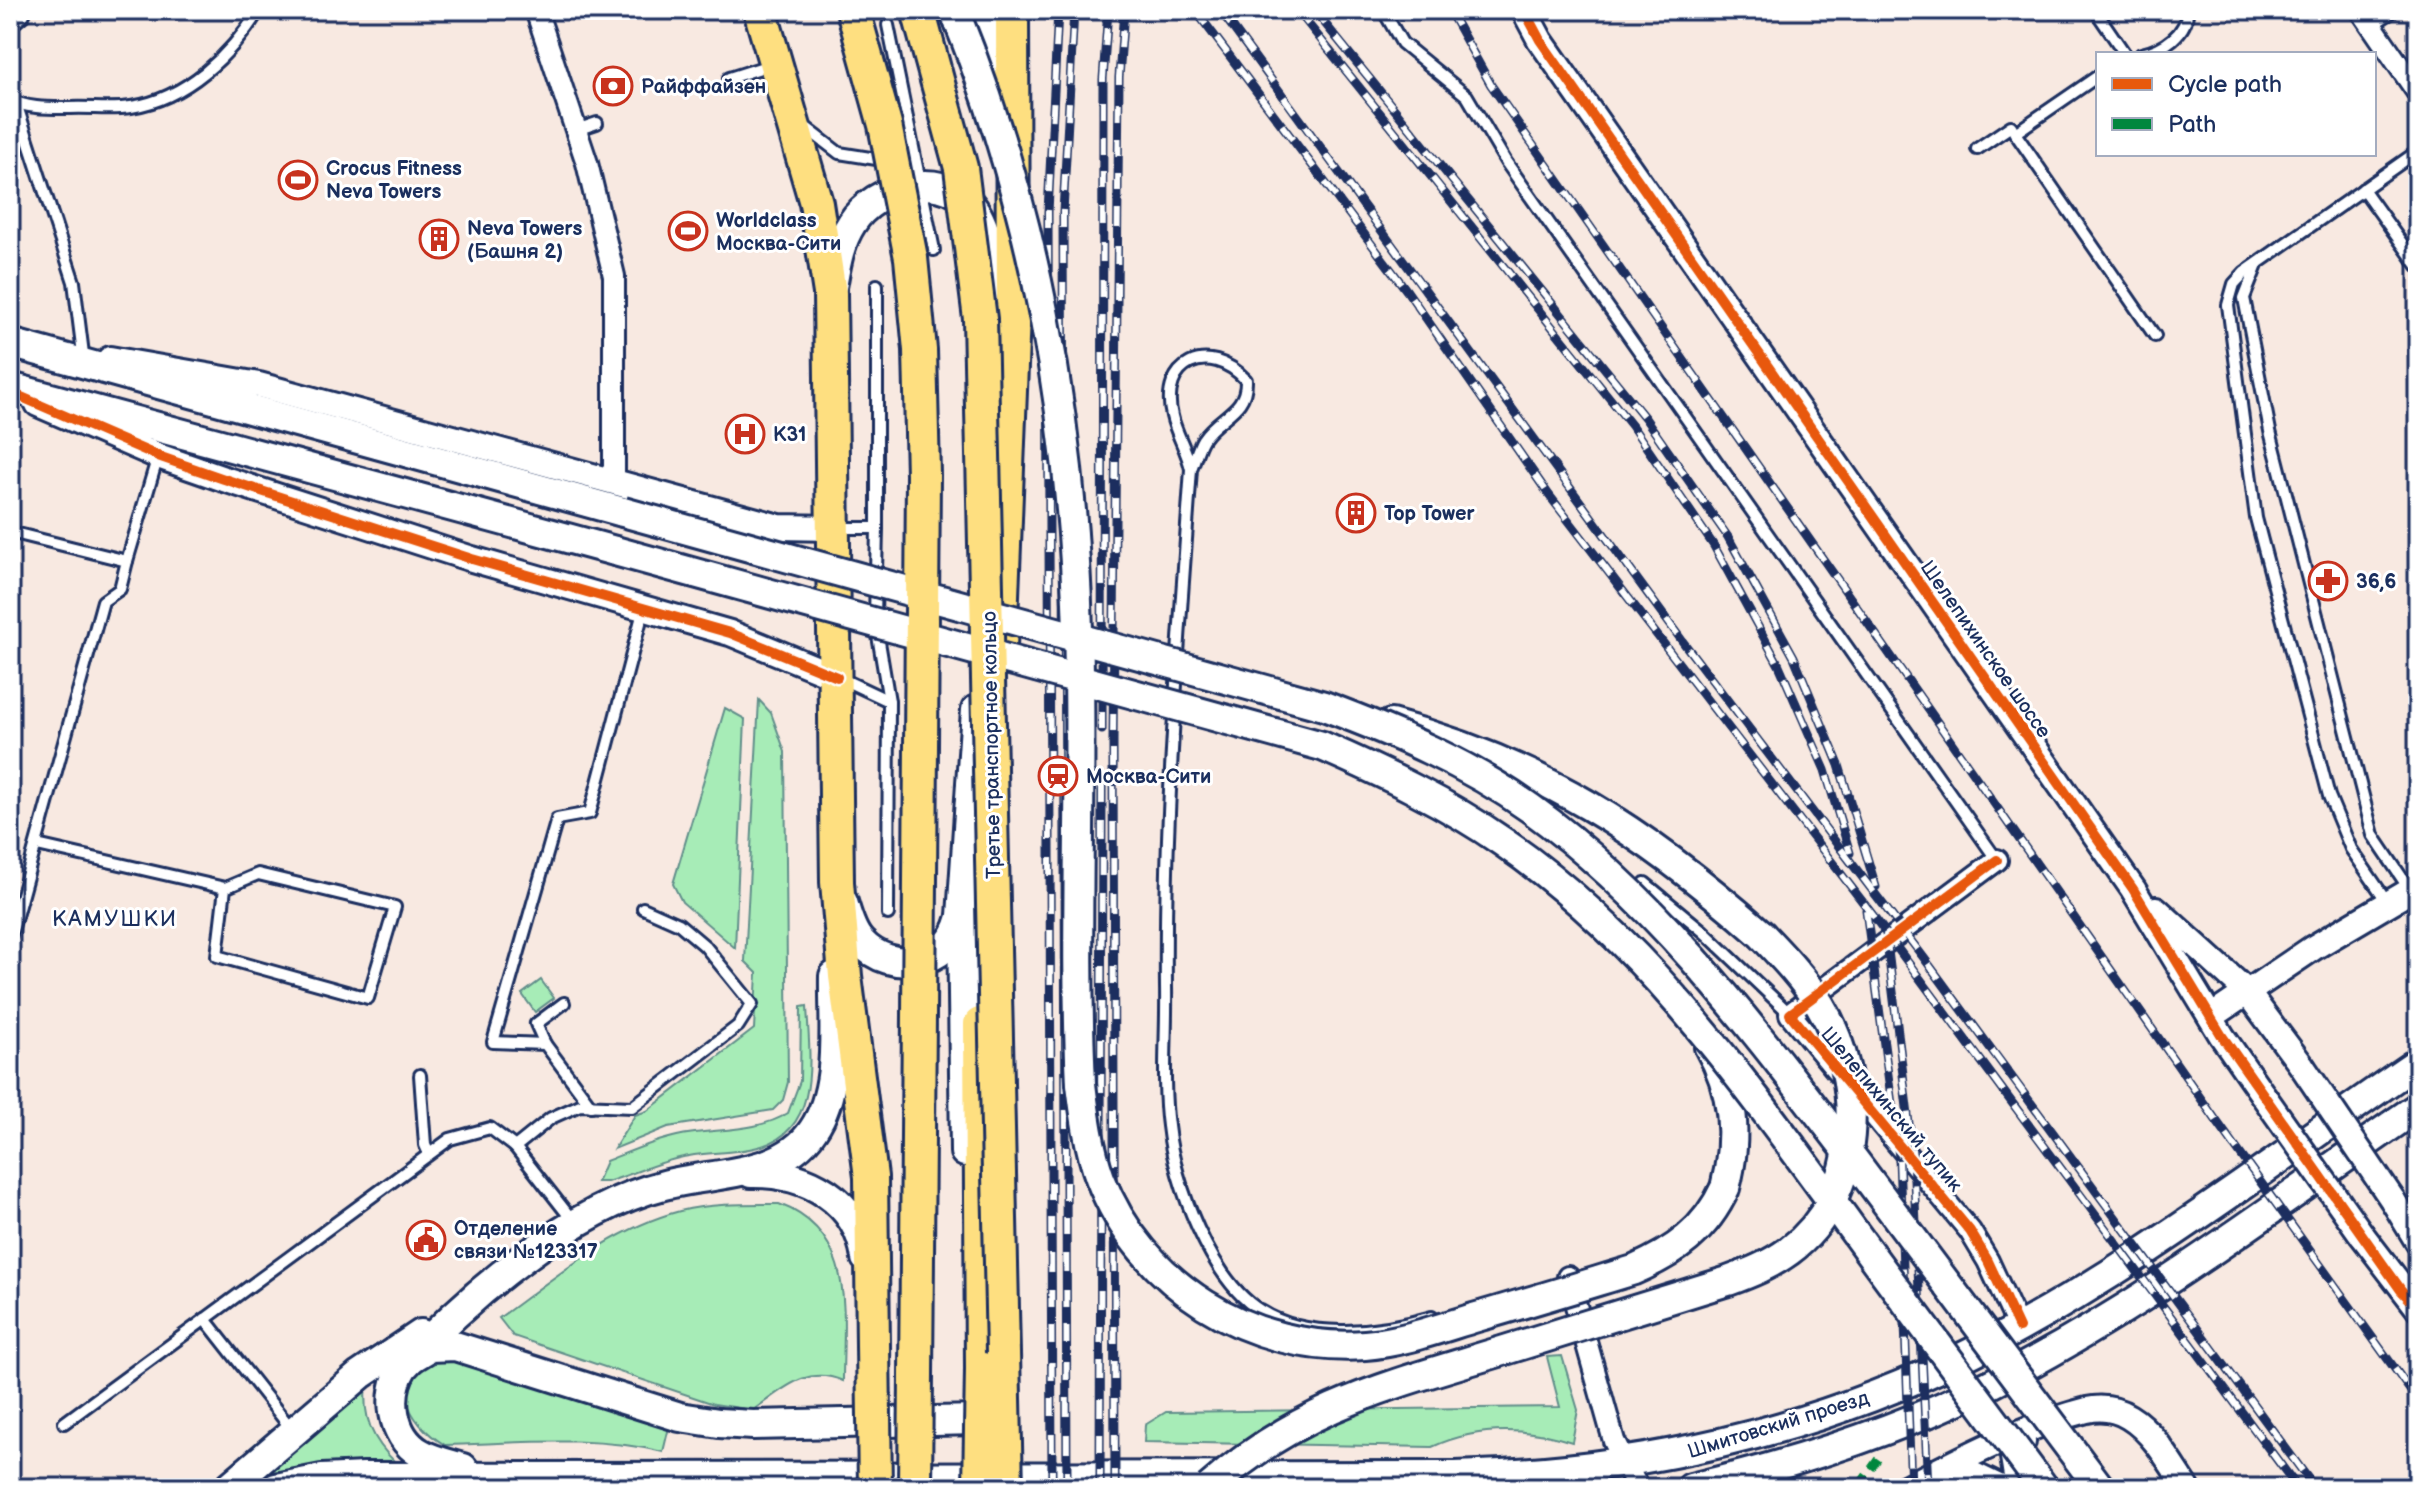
<svg xmlns="http://www.w3.org/2000/svg" width="2428" height="1498" font-family="'Balsamiq Sans',sans-serif">
<rect width="100%" height="100%" fill="#f8e9e1"/>
<filter id="ink" filterUnits="userSpaceOnUse"><feTurbulence type="fractalNoise" baseFrequency=".0125" numOctaves="2"/><feDisplacementMap in="SourceGraphic" scale="16" xChannelSelector="R" yChannelSelector="G"/><feConvolveMatrix kernelMatrix="1 2 1 2 8 2 1 2 1" color-interpolation-filters="sRGB"/></filter>
<g filter="url(#ink)">
<g fill="#a7ecb7" stroke="#618e8a" stroke-width="2">
<path d="M 759,700 L 771,713 L 785,752 L 788,1082 L 783,1100 L 773,1110 L 668,1127 L 614,1149 L 635,1115 L 647,1111 L 754,1029 L 757,973 L 745,961 Z"/>
<path d="M 725,708 L 745,719 L 735,948 L 682,902 L 673,884 Z"/>
<path d="M 541,980 L 554,998 L 535,1012 L 522,994 Z"/>
<path d="M 807,1006 C 809,1054 822,1127 762,1146 C 739,1153 713,1152 689,1156 C 662,1160 633,1174 607,1182 L 597,1182 L 606,1161 C 629,1152 653,1141 677,1136 C 713,1128 757,1133 788,1113 L 800,1081 L 801,1007 Z"/>
<path d="M 779,1204 C 857,1233 843,1313 843,1381 C 805,1365 784,1389 753,1410 L 714,1404 L 513,1336 L 499,1318 C 556,1277 611,1229 680,1211 C 712,1203 747,1204 779,1204 Z"/>
<path d="M 1562,1356 L 1578,1410 L 1572,1442 C 1525,1427 1478,1426 1432,1447 L 1144,1442 L 1145,1425 L 1166,1412 L 1560,1407 L 1547,1357 Z"/>
<path d="M 439,1358 L 463,1360 L 670,1423 L 663,1452 C 592,1435 518,1443 445,1445 C 406,1422 385,1378 439,1358 Z"/>
<path d="M 366,1383 C 362,1418 372,1440 397,1464 L 333,1463 L 270,1472 Z"/>
</g>
<g fill="none" stroke-linecap="round" stroke-linejoin="round">
<defs>
<g id="service">
<path d="M 1383,10 L 1402,43 L 1467,96 L 1506,162 L 1997,860"/>
<path d="M 2095,10 L 2125,54"/>
<path d="M 888,25 L 934,250"/>
<path d="M 2372,25 L 2395,10"/>
<path d="M 2141,54 C 2163,50 2188,33 2187,10"/>
<path d="M 2098,76 L 2015,133 L 2155,336"/>
<path d="M 729,78 L 773,64"/>
<path d="M 10,99 C 25,109 52,108 70,108 C 90,107 112,110 131,107 C 186,99 232,54 259,10"/>
<path d="M 16,103 L 74,282 L 83,354"/>
<path d="M 804,126 L 839,153 L 889,161"/>
<path d="M 576,130 L 597,123"/>
<path d="M 1977,149 L 2011,126 L 2015,133"/>
<path d="M 2363,189 L 2418,266"/>
<path d="M 2257,265 L 2244,298 L 2270,431 L 2373,835 L 2410,890"/>
<path d="M 1191,469 C 1195,459 1198,447 1203,439 C 1219,415 1247,412 1246,380 C 1208,339 1159,364 1172,416 C 1176,434 1187,450 1191,469 C 1179,642 1164,814 1166,987 C 1167,1033 1162,1081 1168,1126 C 1174,1182 1211,1281 1261,1311 C 1308,1341 1381,1332 1432,1317"/>
<path d="M 836,528 L 877,528 L 877,285"/>
<path d="M 877,528 L 875,618 L 889,701 L 888,914"/>
<path d="M 10,532 L 127,561 L 120,589 L 103,601 L 10,938"/>
<path d="M 127,561 L 158,456"/>
<path d="M 838,677 L 889,701"/>
<path d="M 37,845 L 225,888 L 258,874 L 395,907 L 368,998 L 217,956 L 225,888"/>
<path d="M 1645,883 L 1703,931 L 1790,1014"/>
<path d="M 2388,903 L 2351,849 L 2329,796 L 2256,518 L 2228,305 L 2234,284 L 2245,272 L 2418,151"/>
<path d="M 545,1044 L 536,1024 L 564,1003"/>
<path d="M 420,1075 L 425,1145 L 429,1154"/>
<path d="M 591,1106 L 545,1044 L 493,1042 L 557,819 L 590,813 L 644,608"/>
<path d="M 515,1147 L 551,1118 L 580,1105 L 632,1107 L 738,1026 L 752,1004 L 705,946 L 679,924 L 643,908"/>
<path d="M 205,1319 L 293,1431"/>
<path d="M 64,1423 L 450,1139 L 490,1128 L 515,1147 L 573,1221"/>
</g>
<g id="minor">
<path d="M 536,10 L 587,163 L 614,276 L 614,480"/>
<path d="M 2361,10 L 2418,93"/>
<path d="M 1997,860 L 1790,1014 L 1970,1231 L 1988,1261 L 2019,1328"/>
<path d="M 1568,1277 L 1614,1441 L 1638,1488"/>
</g>
<g id="tertiary">
<path d="M 1524,10 L 1540,40 L 2133,889 L 2222,1036 L 2263,1095"/>
<path d="M 110,359 L 259,385 L 779,527 L 834,528"/>
<path d="M 38,404 L 158,456 L 224,479 L 472,559 L 730,633 L 837,677"/>
<path d="M 2156,909 L 2247,992 L 2302,1066"/>
<path d="M 2211,1017 L 2313,948 L 2418,886"/>
<path d="M 2392,1199 L 2418,1242"/>
<path d="M 2362,1235 L 2418,1308"/>
<path d="M 1939,1474 L 1972,1474 L 2001,1488"/>
<path d="M 1905,1488 C 1962,1458 2025,1426 2087,1410 C 2101,1407 2116,1409 2129,1417 C 2154,1432 2171,1464 2187,1488"/>
<path d="M 2018,1488 L 2013,1457 L 2023,1442"/>
</g>
<g id="secondary">
<path d="M 989,10 L 997,113"/>
<path d="M 10,15 L 16,10"/>
<path d="M 832,287 C 836,265 839,243 852,223 C 875,187 939,169 970,204 C 992,230 993,278 998,310"/>
<path d="M 10,343 L 623,512"/>
<path d="M 10,387 L 615,551"/>
<path d="M 1391,724 C 1542,764 1645,832 1761,934"/>
<path d="M 843,902 C 847,915 851,932 861,942 C 891,975 949,966 961,920"/>
<path d="M 1709,1047 C 1735,1092 1738,1139 1725,1188"/>
<path d="M 965,1152 L 962,916 L 976,710"/>
<path d="M 751,1173 C 807,1172 858,1200 866,1258"/>
<path d="M 410,1359 L 430,1347 L 455,1346 L 680,1417 L 719,1423 L 753,1425 L 978,1420 L 998,1407"/>
<path d="M 463,1468 C 449,1464 433,1461 420,1453 C 391,1436 386,1394 403,1367 C 467,1297 572,1208 664,1185 C 713,1172 782,1177 813,1130 C 842,1088 833,1025 834,976"/>
<path d="M 228,1488 L 360,1375 L 421,1334"/>
<path d="M 276,1488 L 322,1479 L 364,1477 L 1455,1476 C 1634,1472 1812,1433 1973,1352 C 2131,1272 2273,1161 2418,1062"/>
<path d="M 1691,1488 C 1793,1464 1895,1432 1989,1385 C 2141,1309 2278,1203 2418,1107"/>
</g>
<g id="primary">
<path d="M 760,10 L 816,203 L 830,293 L 837,882 L 845,976 L 871,1177 L 873,1345"/>
<path d="M 1000,647 L 1013,314 L 1012,10"/>
<path d="M 980,1024 L 982,1369"/>
<path d="M 916,1375 L 919,1015"/>
</g>
</defs>
<use href="#service" stroke="#1b2f5e" stroke-width="16"/>
<use href="#minor" stroke="#1b2f5e" stroke-width="26"/>
<use href="#tertiary" stroke="#1b2f5e" stroke-width="30"/>
<use href="#secondary" stroke="#1b2f5e" stroke-width="34"/>
<use href="#primary" stroke="#1b2f5e" stroke-width="38"/>
<use href="#service" stroke="#fff" stroke-width="10"/>
<use href="#minor" stroke="#fff" stroke-width="20"/>
<use href="#tertiary" stroke="#fff" stroke-width="24"/>
<use href="#secondary" stroke="#fff" stroke-width="28"/>
<use href="#primary" stroke="#fedf80" stroke-width="32"/>
<defs>
<g id="rail">
<path d="M 1195,10 L 1407,291 L 1549,495 L 1872,914 L 2298,1488"/>
<path d="M 1220,10 L 1683,642 L 1924,958 L 2315,1488"/>
<path d="M 1297,10 L 1632,426 L 1714,546 L 1779,665 L 1825,770 L 1850,853"/>
<path d="M 1314,10 L 1645,418 L 1728,537 L 1794,657 L 1839,765 L 1876,887"/>
<path d="M 1449,10 L 1491,85 L 2218,1123 L 2418,1401"/>
<path d="M 1102,730 L 1103,79 L 1108,10"/>
<path d="M 1866,910 L 1899,1157 L 1911,1488"/>
<path d="M 1886,934 L 1913,1157 L 1928,1488"/>
<path d="M 1052,1488 L 1048,212 L 1058,10"/>
<path d="M 1067,1488 L 1063,212 L 1074,10"/>
<path d="M 1100,1488 L 1102,786"/>
<path d="M 1115,1488 L 1113,741 L 1119,77 L 1124,10"/>
</g>
</defs>
<use href="#rail" stroke="#1b2f5e" stroke-width="9"/>
<use href="#rail" stroke="#fff" stroke-width="6" stroke-dasharray="18" stroke-linecap="butt"/>
<defs>
<g id="tertiary-bridge">
<path d="M 2302,1066 L 2392,1199"/>
<path d="M 2263,1095 L 2362,1235"/>
</g>
<g id="secondary-bridge">
<path d="M 954,10 C 1034,206 1072,419 1078,630 C 1083,781 1074,932 1081,1084 C 1085,1116 1089,1148 1100,1178 C 1141,1285 1251,1353 1365,1345 C 1403,1342 1440,1328 1477,1317 C 1529,1302 1581,1286 1634,1270 C 1675,1252 1706,1230 1725,1188"/>
<path d="M 623,512 L 1324,706 C 1396,733 1467,763 1530,808 C 1655,898 1749,1023 1842,1144 C 1928,1258 2014,1373 2100,1488"/>
<path d="M 615,551 L 1322,746 C 1384,773 1447,803 1503,842 C 1647,941 1748,1087 1850,1226 C 1914,1314 1980,1401 2044,1488"/>
<path d="M 1209,1488 C 1301,1406 1388,1386 1502,1351 C 1578,1328 1653,1304 1728,1281 C 1750,1273 1770,1265 1789,1251 C 1864,1196 1866,1080 1820,1005 C 1804,979 1783,957 1761,934"/>
</g>
<g id="primary-bridge">
<path d="M 853,10 L 885,125 L 911,258 L 920,350 L 923,475 L 919,1015"/>
<path d="M 918,10 L 961,168 L 980,319 L 1006,1488"/>
<path d="M 873,1345 L 875,1488"/>
<path d="M 915,1488 L 916,1375"/>
<path d="M 980,1488 L 982,1369"/>
</g>
</defs>
<use href="#tertiary-bridge" stroke="#1b2f5e" stroke-width="30" stroke-linecap="butt"/>
<use href="#secondary-bridge" stroke="#1b2f5e" stroke-width="34" stroke-linecap="butt"/>
<use href="#primary-bridge" stroke="#1b2f5e" stroke-width="38" stroke-linecap="butt"/>
<use href="#tertiary-bridge" stroke="#fff" stroke-width="24"/>
<use href="#secondary-bridge" stroke="#fff" stroke-width="28"/>
<use href="#primary-bridge" stroke="#fedf80" stroke-width="32"/>
<path stroke="#00873e" stroke-width="8" stroke-dasharray="16 8" stroke-linecap="butt" d="M 1857,1488 L 1878,1459"/>
<defs>
<g id="cycleway">
<path d="M 1524,10 L 1540,40 L 2133,889 L 2222,1036 L 2401,1290 L 2418,1308"/>
<path d="M 10,392 L 158,456 L 224,479 L 472,559 L 730,633 L 837,677"/>
<path d="M 1997,860 L 1790,1014 L 1970,1231 L 1988,1261 L 2019,1328"/>
</g>
</defs>
<use href="#cycleway" stroke="#fff" stroke-width="15"/>
<use href="#cycleway" stroke="#e8590c" stroke-width="10"/>
</g>
</g>
<defs>
<symbol id="bank-ring" viewBox="-11 -11 22 22"><circle r="9.5" fill="#fff" stroke="#c8321e" stroke-width="1.5"/><path d="M-6-4H6V4H-6ZM0-2.3a2.3 2.3 0 1 0 0 4.6a2.3 2.3 0 1 0 0-4.6Z" fill="#c8321e"/></symbol>
<symbol id="stadium-ring" viewBox="-11 -11 22 22"><circle r="9.5" fill="#fff" stroke="#c8321e" stroke-width="1.5"/><path d="M0-5a6.5 5 0 1 0 0 10a6.5 5 0 1 0 0-10ZM-3.5-1.8h7v3.6h-7Z" fill="#c8321e"/></symbol>
<symbol id="building-ring" viewBox="-11 -11 22 22"><circle r="9.5" fill="#fff" stroke="#c8321e" stroke-width="1.5"/><path d="M-4-6H4V6H1V3H-1V6H-4ZM-2.5-4.3h1.7v1.8h-1.7ZM.8-4.3h1.7v1.8H.8ZM-2.5-1h1.7V.8h-1.7ZM.8-1h1.7V.8H.8Z" fill="#c8321e"/></symbol>
<symbol id="hospital-ring" viewBox="-11 -11 22 22"><circle r="9.5" fill="#fff" stroke="#c8321e" stroke-width="1.5"/><path d="M-5-5h3v3.5h4V-5h3V5h-3V1.5h-4V5h-3Z" fill="#c8321e"/></symbol>
<symbol id="pharmacy-ring" viewBox="-11 -11 22 22"><circle r="9.5" fill="#fff" stroke="#c8321e" stroke-width="1.5"/><path d="M-2-6h4v4h4v4h-4v4h-4v-4h-4v-4h4Z" fill="#c8321e"/></symbol>
<symbol id="station-ring" viewBox="-11 -11 22 22"><circle r="9.5" fill="#fff" stroke="#c8321e" stroke-width="1.5"/><path d="M-3-6H3Q5-6 5-4V2Q5 4 3 4L4.5 6H3L1.5 4h-3L-3 6H-4.5L-3 4Q-5 4-5 2V-4Q-5-6-3-6ZM-3.5-4v3h7v-3ZM-3.5 1v1.5H-2V1ZM2 1v1.5H3.5V1Z" fill="#c8321e"/></symbol>
<symbol id="civic-ring" viewBox="-11 -11 22 22"><circle r="9.5" fill="#fff" stroke="#c8321e" stroke-width="1.5"/><path d="M-.6-6.5H3V-4.5H.6V-3L4-1V1h2V6H-6V1h2V-1L-.6-3ZM-1.2 2.5V6h2.4V2.5Z" fill="#c8321e"/></symbol>
</defs>
<g fill-rule="evenodd">
<use href="#bank-ring" x="591" y="64" width="44" height="44"/>
<use href="#stadium-ring" x="276" y="158" width="44" height="44"/>
<use href="#stadium-ring" x="666" y="209" width="44" height="44"/>
<use href="#building-ring" x="417" y="217" width="44" height="44"/>
<use href="#hospital-ring" x="723" y="412" width="44" height="44"/>
<use href="#building-ring" x="1334" y="491" width="44" height="44"/>
<use href="#pharmacy-ring" x="2306" y="559" width="44" height="44"/>
<use href="#station-ring" x="1036" y="754" width="44" height="44"/>
<use href="#civic-ring" x="404" y="1218" width="44" height="44"/>
</g>
<g text-anchor="middle" stroke-width="6" stroke-linejoin="round" paint-order="stroke">
<g font-size="20" font-weight="bold" fill="#1b2f5e" stroke="#fff" text-anchor="start">
<text x="641" y="93">Райффайзен</text>
<text x="326" y="175">Crocus Fitness<tspan x="326" dy="23">Neva Towers</tspan></text>
<text x="716" y="227">Worldclass<tspan x="716" dy="23">Москва-Сити</tspan></text>
<text x="467" y="235">Neva Towers<tspan x="467" dy="23">(Башня 2)</tspan></text>
<text x="773" y="441">К31</text>
<text x="1384" y="520">Top Tower</text>
<text x="2356" y="588">36,6</text>
<text x="1086" y="783">Москва-Сити</text>
<text x="454" y="1235">Отделение<tspan x="454" dy="23">связи №123317</tspan></text>
</g>
<g font-size="20" fill="#1b2f5e" stroke="#fff">
<text transform="translate(1986 649) rotate(55)" y="7">Шелепихинское шоссе</text>
<text transform="translate(991 745) rotate(-91)" y="7">Третье транспортное кольцо</text>
<text transform="translate(1892 1109) rotate(50)" y="7">Шелепихинский тупик</text>
<text transform="translate(1778 1424) rotate(-17)" y="7">Шмитовский проезд</text>
</g>
<g font-size="22" letter-spacing="2" fill="#1b2f5e" stroke="#fff">
<text x="115" y="926">КАМУШКИ</text>
</g>
</g>
<rect width="2428" height="1498" fill="none" stroke="#fff" stroke-width="40"/>
<rect x="20" y="20" width="2388" height="1458" fill="none" stroke="#1b2f5e" stroke-width="3" filter="url(#ink)"/>
<rect x="2096" y="52" width="280" height="104" fill="#ffffff" stroke="#a4acbf" stroke-width="2"/>
<rect x="2112" y="78" width="40" height="12" fill="#e8590c" stroke="#a4acbf" stroke-width="2"/>
<text x="2168" y="92" font-size="24" fill="#1b2f5e">Cycle path</text>
<rect x="2112" y="118" width="40" height="12" fill="#00873e" stroke="#a4acbf" stroke-width="2"/>
<text x="2168" y="132" font-size="24" fill="#1b2f5e">Path</text>
</svg>
